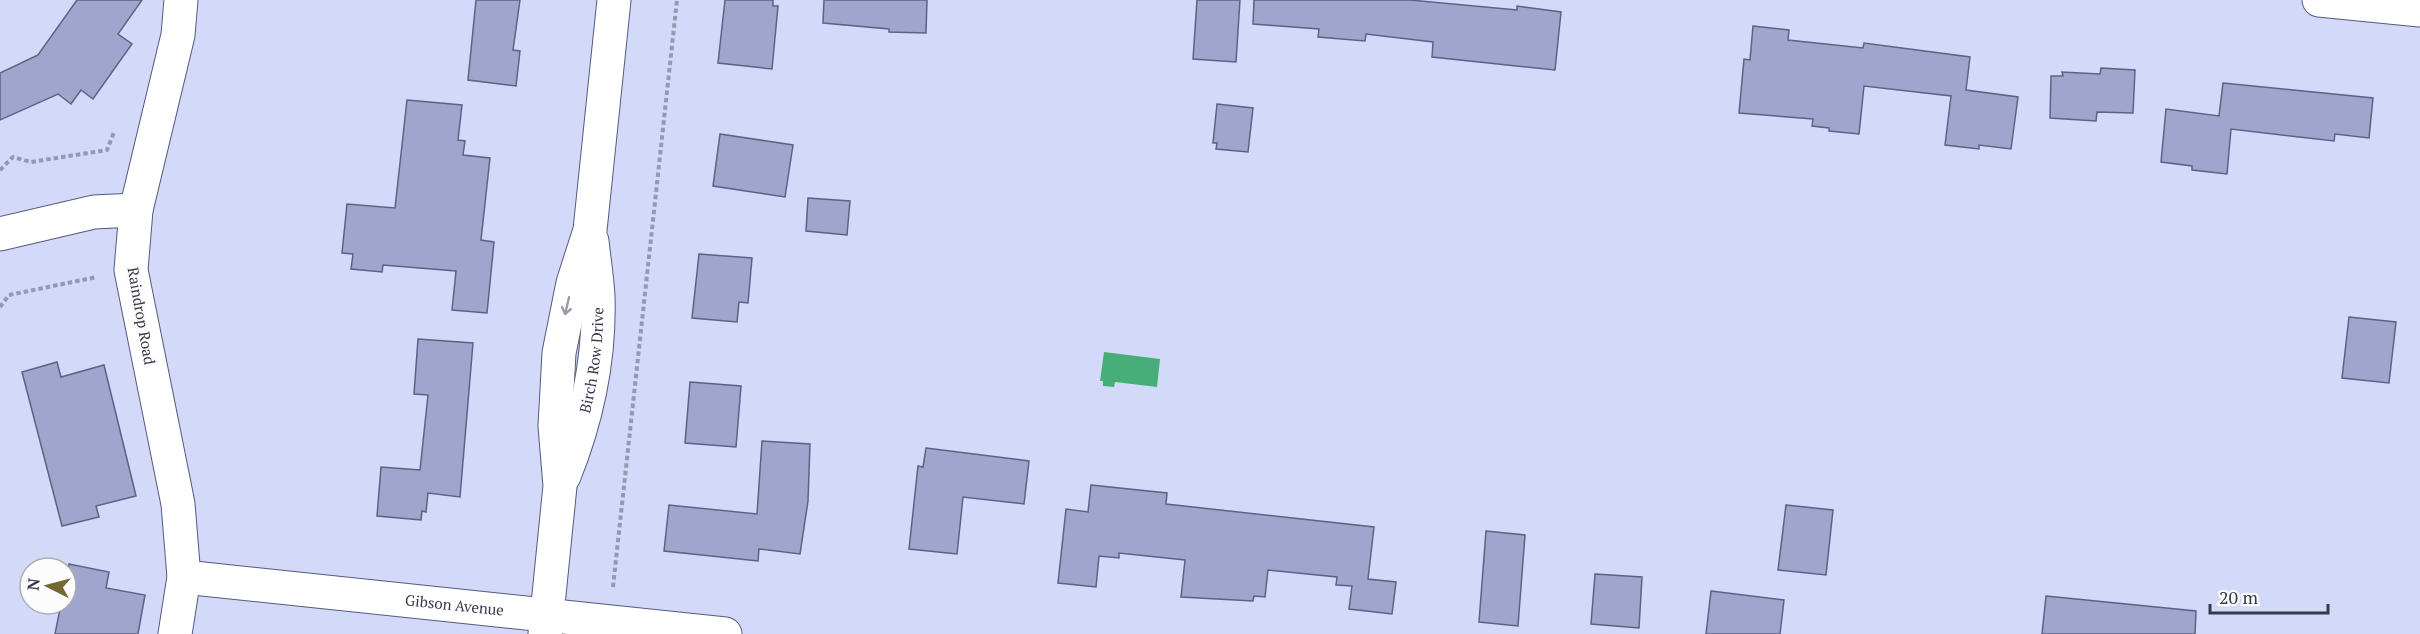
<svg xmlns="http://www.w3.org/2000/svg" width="2420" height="634" font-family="'PT Serif',serif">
<rect width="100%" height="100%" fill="#d3d9f9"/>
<path fill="#48ae79" d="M 1104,352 L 1160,359 L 1157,387 L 1115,382 L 1114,387 L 1103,386 L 1103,381 L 1100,381 Z"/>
<g fill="#9fa5cc" stroke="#5d6285" stroke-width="1.5">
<path d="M 77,0 L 142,0 L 118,34 L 132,44 L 93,99 L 81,90 L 71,104 L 58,94 L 0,120 L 0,73 L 38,55 Z"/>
<path d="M 476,0 L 520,0 L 513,50 L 520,51 L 516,86 L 468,80 Z"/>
<path d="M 725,0 L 773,0 L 773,6 L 778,6 L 772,69 L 718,63 Z"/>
<path d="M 824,0 L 927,0 L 926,33 L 889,32 L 889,29 L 823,23 Z"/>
<path d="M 1197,0 L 1240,0 L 1236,62 L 1193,59 Z"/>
<path d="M 1254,0 L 1410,0 L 1517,10 L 1517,6 L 1561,12 L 1555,70 L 1432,57 L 1433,42 L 1366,34 L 1365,41 L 1318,37 L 1319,29 L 1253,24 Z"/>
<path d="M 1753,26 L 1789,30 L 1788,40 L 1863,48 L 1864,43 L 1970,57 L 1966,90 L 2018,97 L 2011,149 L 1979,145 L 1979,149 L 1945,145 L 1951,96 L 1864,86 L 1859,134 L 1829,131 L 1829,128 L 1812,126 L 1813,119 L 1739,113 L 1744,59 L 1750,60 Z"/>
<path d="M 2101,68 L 2135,70 L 2133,113 L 2097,112 L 2096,121 L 2050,118 L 2051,76 L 2063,76 L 2062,72 L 2100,74 Z"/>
<path d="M 2223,83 L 2373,98 L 2369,138 L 2335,134 L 2334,141 L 2231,129 L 2227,174 L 2192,170 L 2192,166 L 2161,162 L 2166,109 L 2219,116 Z"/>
<path d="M 407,100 L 462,105 L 458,140 L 465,141 L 463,155 L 490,158 L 481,240 L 494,242 L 487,313 L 452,310 L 456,271 L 383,265 L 382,272 L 351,269 L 353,254 L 342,253 L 347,204 L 395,208 Z"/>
<path d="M 1217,104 L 1253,108 L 1248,152 L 1216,149 L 1217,143 L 1213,143 Z"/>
<path d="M 720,134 L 793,145 L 785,197 L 713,186 Z"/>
<path d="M 808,198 L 850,201 L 847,235 L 806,231 Z"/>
<path d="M 699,254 L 752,258 L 748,303 L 739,302 L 737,322 L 692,318 Z"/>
<path d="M 2349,317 L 2396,322 L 2389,383 L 2342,378 Z"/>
<path d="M 418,339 L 473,343 L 460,497 L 428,493 L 426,512 L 422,511 L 421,520 L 377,516 L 381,467 L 420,470 L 428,395 L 414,394 Z"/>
<path d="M 57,362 L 61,377 L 104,365 L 136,496 L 96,506 L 99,517 L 62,526 L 22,372 Z"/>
<path d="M 690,382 L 741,386 L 736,447 L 685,443 Z"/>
<path d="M 762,441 L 810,444 L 808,501 L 800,554 L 759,549 L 758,561 L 664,551 L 669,505 L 757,514 Z"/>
<path d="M 926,448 L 1029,461 L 1024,504 L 963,497 L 957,554 L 909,549 L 918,466 L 923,467 Z"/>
<path d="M 1091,485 L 1167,493 L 1166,504 L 1374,527 L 1368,579 L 1396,582 L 1392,614 L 1349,609 L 1352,586 L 1336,585 L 1337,577 L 1268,570 L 1265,597 L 1254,596 L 1253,601 L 1181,597 L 1185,560 L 1119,553 L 1119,558 L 1099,556 L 1096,587 L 1058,583 L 1066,509 L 1088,512 Z"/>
<path d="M 1786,505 L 1833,510 L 1826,575 L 1778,570 Z"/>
<path d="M 1486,531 L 1525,535 L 1518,626 L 1479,622 Z"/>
<path d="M 69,564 L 109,572 L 106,588 L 145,595 L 138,634 L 55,634 L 61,604 L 66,604 Z"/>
<path d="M 1595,574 L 1642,577 L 1639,628 L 1591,624 Z"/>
<path d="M 1711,591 L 1784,600 L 1780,634 L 1706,634 Z"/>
<path d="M 2046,596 L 2196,611 L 2195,634 L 2042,634 Z"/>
</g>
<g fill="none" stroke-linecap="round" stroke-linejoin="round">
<defs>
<g id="minor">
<path d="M 2319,0 L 2420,10"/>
<path d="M 0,234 L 94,212 L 136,210"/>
<path id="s1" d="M 564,476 C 587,419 600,358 598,296 C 597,278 594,260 592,241"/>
<path id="s2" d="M 184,577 L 725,634"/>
<path d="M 175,634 L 184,577 L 178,504 L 131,270 L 136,210 L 178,35 L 181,0"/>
<path d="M 545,634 L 560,486 L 555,426 L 559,353 L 573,283 L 590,230 L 614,0"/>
</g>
</defs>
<use href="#minor" stroke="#555a7d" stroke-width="35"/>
<g stroke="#9499b2" stroke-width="4" stroke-dasharray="4.5 3" stroke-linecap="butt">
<path d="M 0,170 L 13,157 L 31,162 L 107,150 L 114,132"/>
<path d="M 0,307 L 9,295 L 97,277"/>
<path d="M 613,587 L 677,0"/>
</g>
<use href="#minor" stroke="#fff" stroke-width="33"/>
</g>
<defs><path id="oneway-shaft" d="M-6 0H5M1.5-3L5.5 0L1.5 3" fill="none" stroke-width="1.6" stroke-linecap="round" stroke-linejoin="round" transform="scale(1.5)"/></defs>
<use stroke="#9a9ca4" href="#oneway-shaft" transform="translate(567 306) rotate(103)"/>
<g text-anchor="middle" stroke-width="6" stroke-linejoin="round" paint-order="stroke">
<g font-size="15" fill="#363949" stroke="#fcfcfc">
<text transform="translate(141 316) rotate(80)" y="5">Raindrop Road</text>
<text dy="5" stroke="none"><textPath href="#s1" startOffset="120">Birch Row Drive</textPath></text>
<text dy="5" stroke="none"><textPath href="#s2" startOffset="272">Gibson Avenue</textPath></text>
</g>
</g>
<g transform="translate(48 586) rotate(276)"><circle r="28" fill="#fcfcfc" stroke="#adaeb4" stroke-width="1.5"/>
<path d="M0-4.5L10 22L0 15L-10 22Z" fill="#726834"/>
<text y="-9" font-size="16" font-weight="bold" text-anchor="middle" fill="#363949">N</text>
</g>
<path d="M2210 604v9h118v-9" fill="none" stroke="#363949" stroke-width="3"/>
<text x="2219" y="604" font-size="18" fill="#363949" stroke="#fcfcfc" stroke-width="4.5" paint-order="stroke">20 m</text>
</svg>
